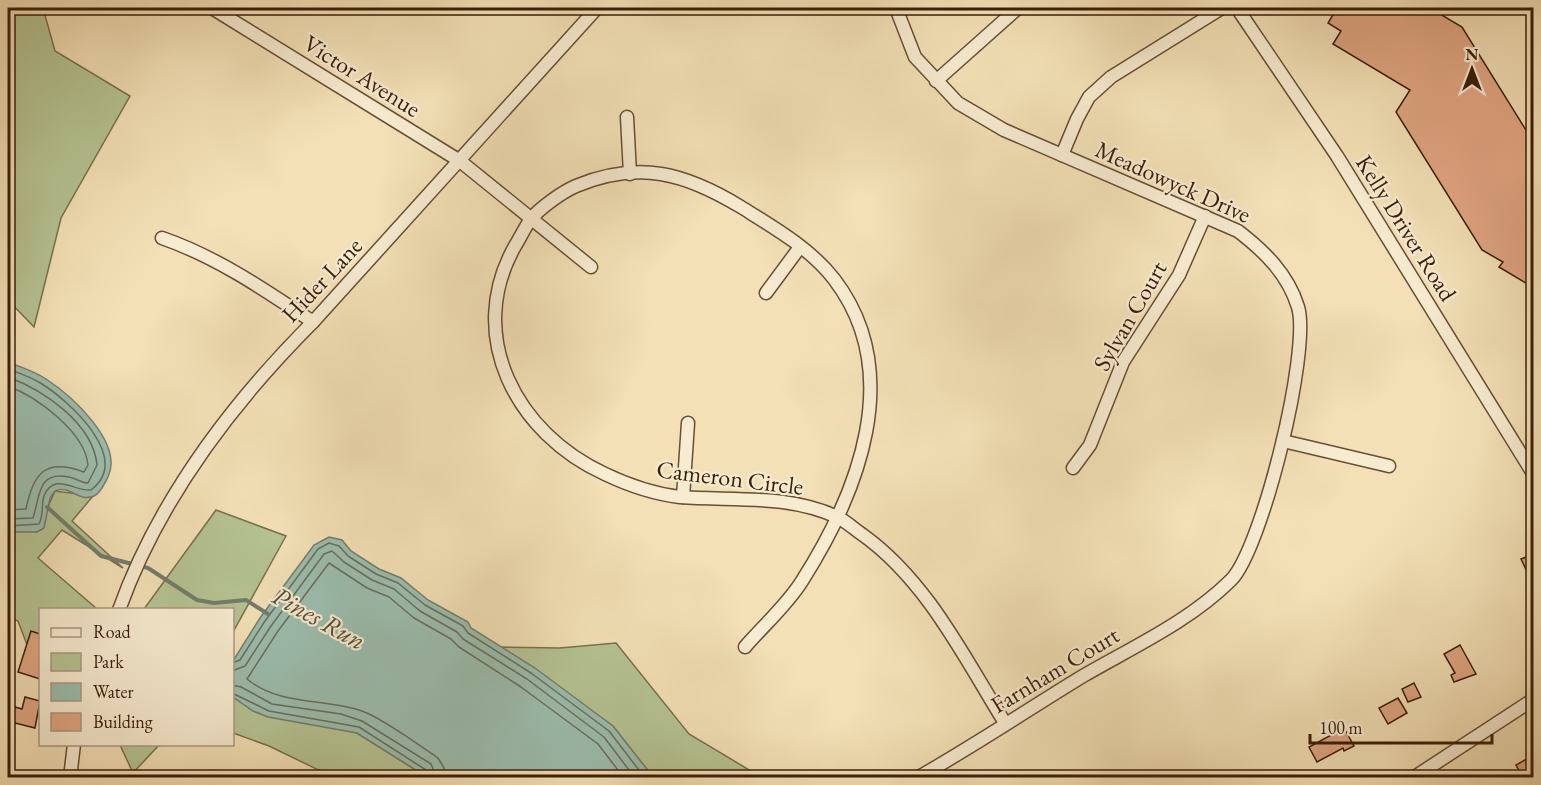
<svg xmlns="http://www.w3.org/2000/svg" width="1541" height="785" font-family="'EB Garamond',serif">
<rect width="100%" height="100%" fill="#f3e0b6"/>
<filter id="stains"><feTurbulence type="fractalNoise" baseFrequency=".00333" numOctaves="4"/><feColorMatrix values="0 0 0 0 .2 0 0 0 0 .09 0 0 0 0 .02 0 0 0 .5 -.17"/></filter>
<radialGradient id="worn" r=".72"><stop offset=".6" stop-color="#630" stop-opacity="0"/><stop offset="1" stop-color="#630" stop-opacity=".3"/></radialGradient>
<g fill="#b5c392" stroke="#78704d" stroke-width="1.5">
<path d="M 8,8 L 43,8 L 55,51 L 130,96 L 61,218 L 34,327 L 8,300 Z"/>
<path d="M 55,491 L 93,496 L 72,521 L 123,568 L 62,530 L 38,558 L 97,609 L 40,610 L 40,679 L 18,621 L 8,617 L 8,527 L 37,532 Z"/>
<path d="M 216,510 L 286,536 L 233,632 L 232,610 L 144,609 Z"/>
<path d="M 616,643 L 689,734 L 751,771 L 753,777 L 653,777 L 613,726 L 500,647 L 560,648 Z"/>
<path d="M 233,697 L 357,733 L 427,777 L 333,777 L 269,746 L 233,733 Z"/>
<path d="M 120,745 L 159,745 L 133,773 Z"/>
</g>
<g fill="#9bbdae" stroke="#747d6c" stroke-width="1.5">
<path d="M 8,362 C 20,367 34,371 46,379 C 72,396 124,443 108,477 C 104,484 101,493 94,496 C 79,503 69,484 55,491 L 50,498 L 44,528 L 37,532 L 8,532 Z"/>
<path d="M 329,537 L 342,540 L 351,551 L 379,569 L 401,578 L 428,600 L 468,622 L 471,628 L 535,668 L 613,726 L 653,777 L 427,777 L 357,733 L 268,717 L 253,711 L 233,697 L 233,661 L 260,618 L 314,545 Z"/>
</g>
<g fill="none" stroke-linecap="round" stroke-linejoin="round">
<g stroke="#6a6e5b" stroke-width="1.5">
<path d="M 8,369 C 19,373 31,377 42,384 C 69,401 133,458 91,490 C 75,492 54,471 44,496 C 41,505 44,515 39,524 L 8,526"/>
<path d="M 8,377 C 43,390 93,423 97,465 L 88,483 C 81,483 76,478 69,477 C 37,470 40,497 33,518 L 8,519"/>
<path d="M 8,386 C 37,397 85,432 88,465 L 84,472 C 45,457 33,474 26,509 L 8,510"/>
<path d="M 232,663 L 240,660 L 265,621 L 318,549 L 329,543 L 339,546 L 348,556 L 376,574 L 398,583 L 425,605 L 463,626 L 468,633 L 531,673 L 609,731 L 645,778"/>
<path d="M 232,671 L 245,666 L 271,626 L 324,554 L 332,551 L 344,562 L 372,580 L 394,589 L 420,611 L 457,632 L 463,639 L 527,679 L 604,737 L 635,778"/>
<path d="M 232,685 L 241,687 L 272,704 L 341,714 L 362,721 L 431,764 L 437,778"/>
<path d="M 232,693 L 269,711 L 359,727 L 426,770 L 429,778"/>
<path d="M 446,778 L 444,768 L 438,758 C 419,745 382,718 362,711 C 324,698 279,706 247,679 L 278,631 L 329,563 L 367,588 L 389,597 L 414,618 L 451,639 L 459,647 L 521,687 L 598,744 L 624,778"/>
</g>
<path stroke="#747d6c" stroke-width="4" d="M 47,507 L 101,556 L 148,568 L 197,600 L 214,603 L 246,600 L 268,614"/>
</g>
<g fill="#e0a682" stroke="#3a1e08" stroke-width="1.5">
<path d="M 1337,8 L 1430,8 L 1462,27 L 1534,143 L 1534,288 L 1499,267 L 1503,262 L 1482,250 L 1396,112 L 1410,90 L 1333,44 L 1341,31 L 1328,23 Z"/>
<path d="M 1534,554 L 1534,579 L 1531,580 L 1521,559 Z"/>
<path d="M 31,631 L 40,634 L 40,679 L 18,672 Z"/>
<path d="M 1460,645 L 1476,674 L 1454,682 L 1451,675 L 1455,673 L 1444,654 Z"/>
<path d="M 1414,683 L 1421,697 L 1408,702 L 1402,689 Z"/>
<path d="M 25,697 L 40,701 L 35,728 L 11,722 L 15,707 L 22,709 Z"/>
<path d="M 1398,698 L 1407,713 L 1388,724 L 1379,708 Z"/>
<path d="M 1344,728 L 1354,746 L 1344,751 L 1343,748 L 1317,762 L 1309,747 Z"/>
<path d="M 1534,755 L 1534,778 L 1523,778 L 1516,765 Z"/>
</g>
<g fill="none" stroke-linecap="round" stroke-linejoin="round">
<defs>
<g id="minor">
<path d="M 212,8 L 460,161 L 591,267"/>
<path d="M 896,8 L 915,57 L 958,103 L 1004,130 L 1238,231 C 1264,251 1288,274 1298,307 C 1311,350 1262,549 1231,580 C 1190,621 1133,647 1083,676 C 1027,710 974,746 917,778"/>
<path d="M 1237,8 L 1337,156 L 1534,475"/>
<path d="M 936,81 L 1018,8"/>
<path d="M 627,117 L 630,174"/>
<path d="M 1062,155 L 1077,119 L 1089,97 L 1111,77 L 1222,8"/>
<path d="M 162,238 C 217,257 265,290 313,322"/>
<path d="M 766,293 L 800,247"/>
<path d="M 1283,441 L 1389,466"/>
<path d="M 1073,468 L 1090,445 L 1123,362 L 1179,275 L 1205,216"/>
<path d="M 683,497 L 688,423"/>
<path d="M 119,610 C 158,501 232,403 313,322 L 597,8"/>
<path d="M 745,647 C 763,626 787,605 802,581 C 858,493 906,373 834,279 C 810,248 773,227 741,207 C 685,173 639,160 576,186 C 562,192 540,208 531,219 C 525,227 520,238 515,246 C 464,336 517,434 605,474 C 628,485 655,494 680,497 C 732,501 788,494 837,517 C 846,521 854,529 863,535 C 927,581 964,657 1005,723"/>
<path d="M 70,778 L 74,744"/>
<path d="M 1413,778 L 1534,699"/>
</g>
</defs>
<use href="#minor" stroke="#684e34" stroke-width="15"/>
<use href="#minor" stroke="#f7ebd0" stroke-width="12"/>
</g>
<g text-anchor="middle" stroke-width="4.5" stroke-linejoin="round" paint-order="stroke">
<g font-size="24" fill="#3a1e08" stroke="#f7ebd0">
<text transform="translate(362 76) rotate(32)" y="8">Victor Avenue</text>
<text transform="translate(1173 182) rotate(24)" y="8">Meadowyck Drive</text>
<text transform="translate(1406 228) rotate(58)" y="8">Kelly Driver Road</text>
<text transform="translate(322 280) rotate(-47)" y="8">Hider Lane</text>
<text transform="translate(1130 316) rotate(-60)" y="8">Sylvan Court</text>
<text transform="translate(730 478) rotate(7)" y="8">Cameron Circle</text>
<text transform="translate(1055 670) rotate(-31)" y="8">Farnham Court</text>
</g>
<g font-size="26" font-style="italic" fill="#574e3a" stroke="#f7ebd0">
<text transform="translate(319 618) rotate(29)" y="9">Pines Run</text>
</g>
</g>
<rect width="1541" height="785" fill="none" stroke="#f3e0b6" stroke-width="30"/>
<rect x="9" y="9" width="1523" height="767" fill="none" stroke="#3a1e08" stroke-width="3"/>
<rect x="15" y="15" width="1511" height="755" fill="none" stroke="#3a1e08" stroke-width="1.5"/>
<rect x="39" y="608" width="195" height="138" fill="#f7ebd0" stroke="#ab9980" stroke-width="1.5"/>
<rect x="51" y="628" width="30" height="9" fill="#f7ebd0" stroke="#ab9980" stroke-width="1.5"/>
<text x="93" y="638" font-size="18" fill="#3a1e08">Road</text>
<rect x="51" y="653" width="30" height="18" fill="#b5c392" stroke="#ab9980" stroke-width="1.5"/>
<text x="93" y="668" font-size="18" fill="#3a1e08">Park</text>
<rect x="51" y="683" width="30" height="18" fill="#9bbdae" stroke="#ab9980" stroke-width="1.5"/>
<text x="93" y="698" font-size="18" fill="#3a1e08">Water</text>
<rect x="51" y="713" width="30" height="18" fill="#e0a682" stroke="#ab9980" stroke-width="1.5"/>
<text x="93" y="728" font-size="18" fill="#3a1e08">Building</text>
<g transform="translate(1472 69)" stroke="#f7ebd0" stroke-width="4.5" paint-order="stroke">
<path d="M0-4.5L10 22L0 15L-10 22Z" fill="#3a1e08"/>
<text y="-9" font-size="16" font-weight="bold" text-anchor="middle" fill="#3a1e08">N</text>
</g>
<path d="M1310 734v9h182v-9" fill="none" stroke="#3a1e08" stroke-width="3"/>
<text x="1319" y="734" font-size="18" fill="#3a1e08" stroke="#f7ebd0" stroke-width="4.5" paint-order="stroke">100 m</text>
<rect width="100%" height="100%" filter="url(#stains)"/>
<rect width="100%" height="100%" fill="url(#worn)"/>
</svg>
